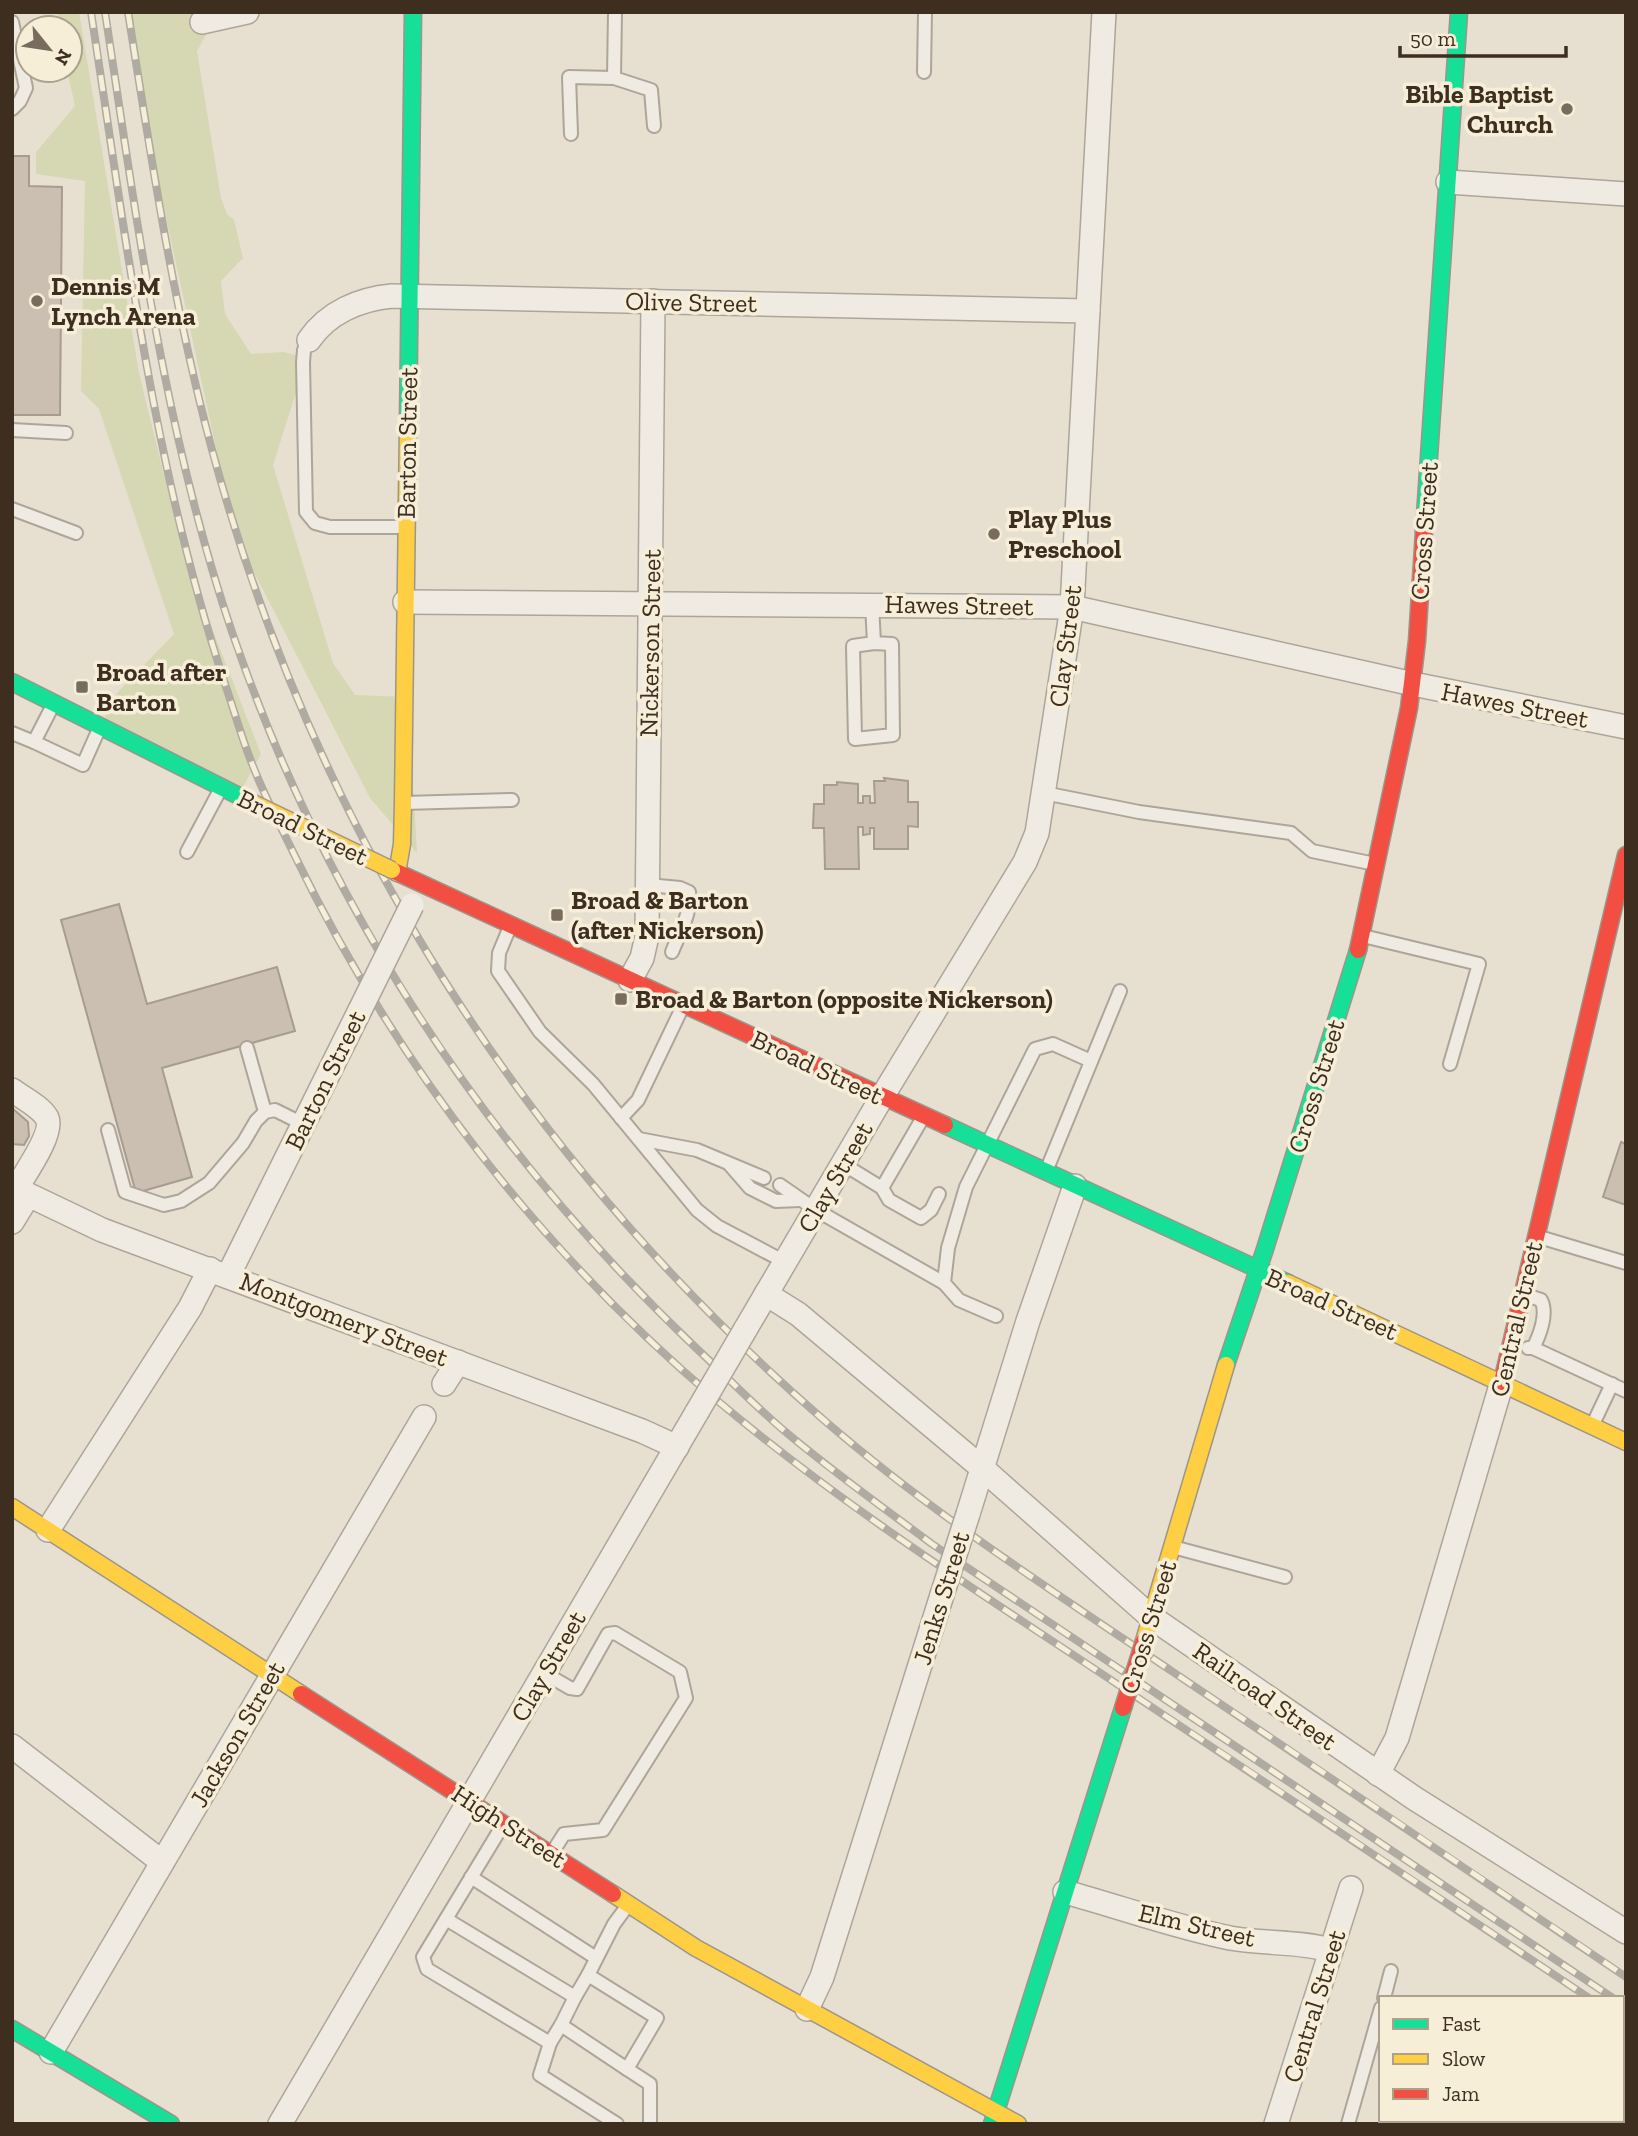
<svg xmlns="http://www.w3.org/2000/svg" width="1638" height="2136" font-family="'Zilla Slab',serif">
<rect width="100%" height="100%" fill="#e7e0d1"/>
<g fill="#d6d7b3">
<path d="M 57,12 L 79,12 L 139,373 L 163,471 L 212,628 L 261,754 L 239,794 L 100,726 L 118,692 L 174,634 L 99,409 L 81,391 L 85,181 L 36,174 L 36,152 L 75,106 L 67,70 L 70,70 L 70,28 L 60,28 Z"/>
<path d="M 130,12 L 199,12 L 214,20 L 197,51 L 221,198 L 227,214 L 234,220 L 243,258 L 221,281 L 225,314 L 251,354 L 284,352 L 307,358 L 273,465 L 333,663 L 355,695 L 408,697 L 417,853 L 370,798 L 240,545 L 233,526 L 148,135 Z"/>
</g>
<g fill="#cbbfb2" stroke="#a89c90" stroke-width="2">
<path d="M 12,156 L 29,156 L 29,186 L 62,187 L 60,415 L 12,415 Z"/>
<path d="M 884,778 L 908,781 L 908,802 L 918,802 L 918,827 L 908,826 L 908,849 L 874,849 L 874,828 L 870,828 L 870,834 L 863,835 L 863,827 L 858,827 L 859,869 L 825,869 L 824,828 L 813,828 L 814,804 L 824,804 L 824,785 L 837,785 L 837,782 L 858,784 L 858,803 L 863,803 L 863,796 L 870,796 L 870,803 L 875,803 L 874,781 L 885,781 Z"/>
<path d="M 119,904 L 147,1004 L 277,967 L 295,1031 L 162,1068 L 192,1177 L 136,1193 L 61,920 Z"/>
<path d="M 12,1108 L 28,1122 L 29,1136 L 24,1145 L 12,1144 Z"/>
<path d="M 1621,1142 L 1626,1144 L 1626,1205 L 1603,1197 Z"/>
<path d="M 1622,2067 L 1626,2069 L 1626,2124 L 1423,2124 L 1425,2120 L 1622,2120 Z"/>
</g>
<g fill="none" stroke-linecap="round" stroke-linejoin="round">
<defs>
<g id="lane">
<path d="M 615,12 L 614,78 L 651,90 L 654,126"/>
<path d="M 12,22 L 26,88 L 20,101 L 12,109"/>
<path d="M 924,72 L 925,12"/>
<path d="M 571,134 L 569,77 L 614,78"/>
<path d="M 309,340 L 304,350 L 303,362 L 306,512 L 315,523 L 330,527 L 406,527"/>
<path d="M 12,430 L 66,433"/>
<path d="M 12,509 L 76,533"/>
<path d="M 872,604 L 874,643 L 853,646 L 855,739 L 893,735 L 892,644 L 874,643"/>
<path d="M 12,733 L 34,742 L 53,705"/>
<path d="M 34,742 L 83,765 L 99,729"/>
<path d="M 1044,793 L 1139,812 L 1291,833 L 1312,851 L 1375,864"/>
<path d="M 404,803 L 512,800"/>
<path d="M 187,852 L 220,790"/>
<path d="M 648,885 L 680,888 L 689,892 C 693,910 678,936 672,952"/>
<path d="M 509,929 L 499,953 L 498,971 L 540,1032 L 593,1084 L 697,1210 L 717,1226 L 785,1262"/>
<path d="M 1363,936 L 1479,964 L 1450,1064"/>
<path d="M 247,1048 L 265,1112"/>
<path d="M 621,1118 L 638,1100 L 683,1006"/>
<path d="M 108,1130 L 125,1192 L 164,1205 L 181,1201 L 209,1183 L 243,1143 L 256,1121 L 265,1112 L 275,1110 L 303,1124"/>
<path d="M 639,1139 L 697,1150 L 764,1178"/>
<path d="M 843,1164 L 882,1188 L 922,1119"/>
<path d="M 730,1165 L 750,1188 L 776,1201 L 800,1200"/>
<path d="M 1047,1169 L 1120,991"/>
<path d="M 780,1185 L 816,1210 L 944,1283"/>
<path d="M 882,1188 L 889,1200 L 921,1218 L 931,1210 L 939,1194"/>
<path d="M 1536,1236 L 1626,1263"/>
<path d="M 1522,1294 L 1541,1300 C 1548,1313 1540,1335 1533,1348 L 1528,1348"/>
<path d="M 996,1316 L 959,1300 L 944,1283 L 948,1248 L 966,1187 L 1035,1049 L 1053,1044 L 1091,1061"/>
<path d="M 1533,1348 L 1626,1391"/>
<path d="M 1594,1422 L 1612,1384"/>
<path d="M 1173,1547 L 1285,1577"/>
<path d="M 544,1673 L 570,1688 L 577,1689 L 608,1634 L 615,1633 L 680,1672 L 686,1698 L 603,1830 L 564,1834 L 552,1853"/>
<path d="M 504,1823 L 423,1957 L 427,1969 L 550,2043 L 561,2025 L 627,2069 L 657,2018 L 588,1975 L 614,1924 L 628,1905"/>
<path d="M 471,1877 L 596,1958"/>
<path d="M 446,1919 L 575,1997 L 588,1975"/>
<path d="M 1384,1998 L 1391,1971"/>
<path d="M 561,2025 L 575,1997"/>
<path d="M 550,2043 L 540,2075 L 617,2124"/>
<path d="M 627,2069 L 650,2084 L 650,2124"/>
<path d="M 1348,2124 L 1381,2008"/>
</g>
<g id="street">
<path d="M 202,22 L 247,12"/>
<path d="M 1448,182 L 1626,194"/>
<path d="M 309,340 C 328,312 360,299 392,296 L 1088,311"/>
<path d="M 405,602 L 1072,607 L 1413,684 L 1626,727"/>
<path d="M 630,980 L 642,958 L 647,936 L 653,301"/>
<path d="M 12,1090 C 23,1098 41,1107 47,1118 C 54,1133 24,1175 16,1189"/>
<path d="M 12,1187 L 102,1230 L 642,1431 L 677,1447"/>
<path d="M 12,1222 L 28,1196"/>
<path d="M 228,1276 L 360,1010"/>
<path d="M 766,1294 L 798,1314 L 982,1468 L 1151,1617 L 1414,1798 L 1626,1932"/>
<path d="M 745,1330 L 882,1097 L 1025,862 L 1037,833 L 1072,607 L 1104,12"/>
<path d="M 444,1384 L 458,1362"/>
<path d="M 968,1514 L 1028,1321 L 1075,1186"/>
<path d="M 48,1530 L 190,1308 L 210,1269"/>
<path d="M 12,1746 L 162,1862"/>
<path d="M 1378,1774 L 1397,1738 L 1502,1382"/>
<path d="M 1065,1892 C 1120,1907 1175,1927 1230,1938 C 1264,1944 1298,1941 1331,1950"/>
<path d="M 807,2009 L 822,1977 L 942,1595"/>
<path d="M 51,2052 L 424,1417"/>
<path d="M 280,2124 L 697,1412"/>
<path d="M 1276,2124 L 1351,1888"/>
</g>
<g id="fast">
<path d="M 408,426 L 413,12"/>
<path d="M 1424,531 L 1459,12"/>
<path d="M 12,682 L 253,803"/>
<path d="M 945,1125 L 1288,1283"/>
<path d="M 1226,1365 L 1265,1249 L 1358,950"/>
<path d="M 12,2029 L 171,2124"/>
<path d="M 992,2124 L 1123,1708"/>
</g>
<g id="slow">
<path d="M 397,873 L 402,844 L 403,803 L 408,426"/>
<path d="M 1288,1283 L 1626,1442"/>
<path d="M 12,1507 L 301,1694"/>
<path d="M 1144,1641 L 1226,1365"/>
<path d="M 613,1894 L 696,1948 L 1018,2124"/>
</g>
<g id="jam">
<path d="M 392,870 L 945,1125"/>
<path d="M 1358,950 L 1409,708 L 1417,641 L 1424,531"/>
<path d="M 1502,1382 L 1626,855"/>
<path d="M 301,1694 L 613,1894"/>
</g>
</defs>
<use href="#lane" stroke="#ada599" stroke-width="16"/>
<use href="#street" stroke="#ada599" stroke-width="26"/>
<use href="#fast" stroke="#9c958a" stroke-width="19"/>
<use href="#slow" stroke="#9c958a" stroke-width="19"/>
<use href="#jam" stroke="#9c958a" stroke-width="19"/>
<use href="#lane" stroke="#efebe3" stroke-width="12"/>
<use href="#street" stroke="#efebe3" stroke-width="23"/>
<use href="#fast" stroke="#16e098" stroke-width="16"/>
<use href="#slow" stroke="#ffcf43" stroke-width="16"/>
<use href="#jam" stroke="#f24e42" stroke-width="16"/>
<defs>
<g id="rail">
<path d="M 91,12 C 126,238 153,467 225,684 C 235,713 243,743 255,771 C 266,799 281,827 294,854 C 396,1065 541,1252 719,1402 C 844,1507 982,1594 1117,1684 C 1275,1788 1432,1893 1589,1998"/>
<path d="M 105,12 C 137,221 164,432 232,632 C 327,908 485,1147 695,1347 C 724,1374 751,1402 781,1428 C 829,1469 881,1506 932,1544 L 1613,1998"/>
<path d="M 128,12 C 151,157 173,304 211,446 C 314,830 525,1161 825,1421 C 934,1515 1054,1592 1173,1672 C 1324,1773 1475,1874 1626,1977"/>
<path d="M 1622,2004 L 1626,2006"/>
<path d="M 1622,2020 L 1626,2022"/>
</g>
</defs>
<use href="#rail" stroke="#afaaa2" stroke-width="8"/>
<use href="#rail" stroke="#f7eed8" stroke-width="5" stroke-dasharray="16" stroke-linecap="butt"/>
<defs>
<g id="street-bridge">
<path d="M 360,1010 L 412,905"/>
<path d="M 697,1412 L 745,1330"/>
<path d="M 942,1595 L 968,1514"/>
</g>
<path id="slow-bridge" d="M 253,803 L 392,870"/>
<path id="jam-bridge" d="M 1123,1708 L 1144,1641"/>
</defs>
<use href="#street-bridge" stroke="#ada599" stroke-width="26" stroke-linecap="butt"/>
<use href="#slow-bridge" stroke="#9c958a" stroke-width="19" stroke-linecap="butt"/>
<use href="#jam-bridge" stroke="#9c958a" stroke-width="19" stroke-linecap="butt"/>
<use href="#street-bridge" stroke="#efebe3" stroke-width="23"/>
<use href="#slow-bridge" stroke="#ffcf43" stroke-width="16"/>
<use href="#jam-bridge" stroke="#f24e42" stroke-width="16"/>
</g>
<g fill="#786c5e" stroke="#f7eed8" stroke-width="2.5">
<circle cx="1567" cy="109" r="7"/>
<circle cx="37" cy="301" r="7"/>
<circle cx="994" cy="534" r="7"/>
<rect x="75" y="680" width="14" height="14" rx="3.5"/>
<rect x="550" y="908" width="14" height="14" rx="3.5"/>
<rect x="614" y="992" width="14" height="14" rx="3.5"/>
</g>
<g text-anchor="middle" stroke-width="7" stroke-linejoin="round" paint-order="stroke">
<g font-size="26" font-weight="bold" fill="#3d2e20" stroke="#f7eed8" text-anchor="start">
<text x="1553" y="103" text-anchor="end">Bible Baptist<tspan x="1553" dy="30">Church</tspan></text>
<text x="51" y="295">Dennis M<tspan x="51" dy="30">Lynch Arena</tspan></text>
<text x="1008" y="528">Play Plus<tspan x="1008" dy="30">Preschool</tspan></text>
<text x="96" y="681">Broad after<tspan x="96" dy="30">Barton</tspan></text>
<text x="571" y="909">Broad &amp; Barton<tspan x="571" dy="30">(after Nickerson)</tspan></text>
<text x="635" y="1008">Broad &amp; Barton (opposite Nickerson)</text>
</g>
<g font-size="26" fill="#3d2e20" stroke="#f7eed8">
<text transform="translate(691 302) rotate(1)" y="9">Olive Street</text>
<text transform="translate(407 443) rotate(-89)" y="9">Barton Street</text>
<text transform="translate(1424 531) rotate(-86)" y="9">Cross Street</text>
<text transform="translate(959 605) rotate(1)" y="9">Hawes Street</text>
<text transform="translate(650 643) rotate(-89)" y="9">Nickerson Street</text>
<text transform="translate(1065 646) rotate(-83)" y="9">Clay Street</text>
<text transform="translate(1515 705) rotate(11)" y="9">Hawes Street</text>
<text transform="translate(303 827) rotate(26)" y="9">Broad Street</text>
<text transform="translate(817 1067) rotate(25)" y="9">Broad Street</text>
<text transform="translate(325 1080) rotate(-64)" y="9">Barton Street</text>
<text transform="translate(1316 1086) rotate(-73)" y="9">Cross Street</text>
<text transform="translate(835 1177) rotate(-60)" y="9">Clay Street</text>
<text transform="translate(1332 1304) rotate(24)" y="9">Broad Street</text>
<text transform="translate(344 1319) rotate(21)" y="9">Montgomery Street</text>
<text transform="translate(1516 1319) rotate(-77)" y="9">Central Street</text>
<text transform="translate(941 1598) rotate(-73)" y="9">Jenks Street</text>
<text transform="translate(1148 1627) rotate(-73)" y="9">Cross Street</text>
<text transform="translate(548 1666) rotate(-60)" y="9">Clay Street</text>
<text transform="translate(1265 1696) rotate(35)" y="9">Railroad Street</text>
<text transform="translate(237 1734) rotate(-60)" y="9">Jackson Street</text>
<text transform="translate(509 1826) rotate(33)" y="9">High Street</text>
<text transform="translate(1197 1925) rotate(13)" y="9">Elm Street</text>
<text transform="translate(1314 2006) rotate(-73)" y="9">Central Street</text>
</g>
</g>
<rect width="1638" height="2136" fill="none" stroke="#3d2e20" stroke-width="28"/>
<rect x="1379" y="1996" width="245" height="126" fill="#f7eed8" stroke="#ada18e" stroke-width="2"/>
<rect x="1393" y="2019" width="35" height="10" fill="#16e098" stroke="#ada18e" stroke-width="2"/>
<text x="1442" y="2031" font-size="21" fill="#3d2e20">Fast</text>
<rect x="1393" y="2054" width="35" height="10" fill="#ffcf43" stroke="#ada18e" stroke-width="2"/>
<text x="1442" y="2066" font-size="21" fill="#3d2e20">Slow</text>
<rect x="1393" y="2089" width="35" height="10" fill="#f24e42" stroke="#ada18e" stroke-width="2"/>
<text x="1442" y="2101" font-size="21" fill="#3d2e20">Jam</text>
<g transform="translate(49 49) rotate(120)"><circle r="33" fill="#f7eed8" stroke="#ada18e" stroke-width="2"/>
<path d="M0-5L12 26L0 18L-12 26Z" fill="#786c5e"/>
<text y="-10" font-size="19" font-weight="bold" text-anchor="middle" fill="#3d2e20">N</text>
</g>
<path d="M1400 46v10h166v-10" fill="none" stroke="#3d2e20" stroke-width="3.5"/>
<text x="1410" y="46" font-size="21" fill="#3d2e20" stroke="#f7eed8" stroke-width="5" paint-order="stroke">50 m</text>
</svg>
